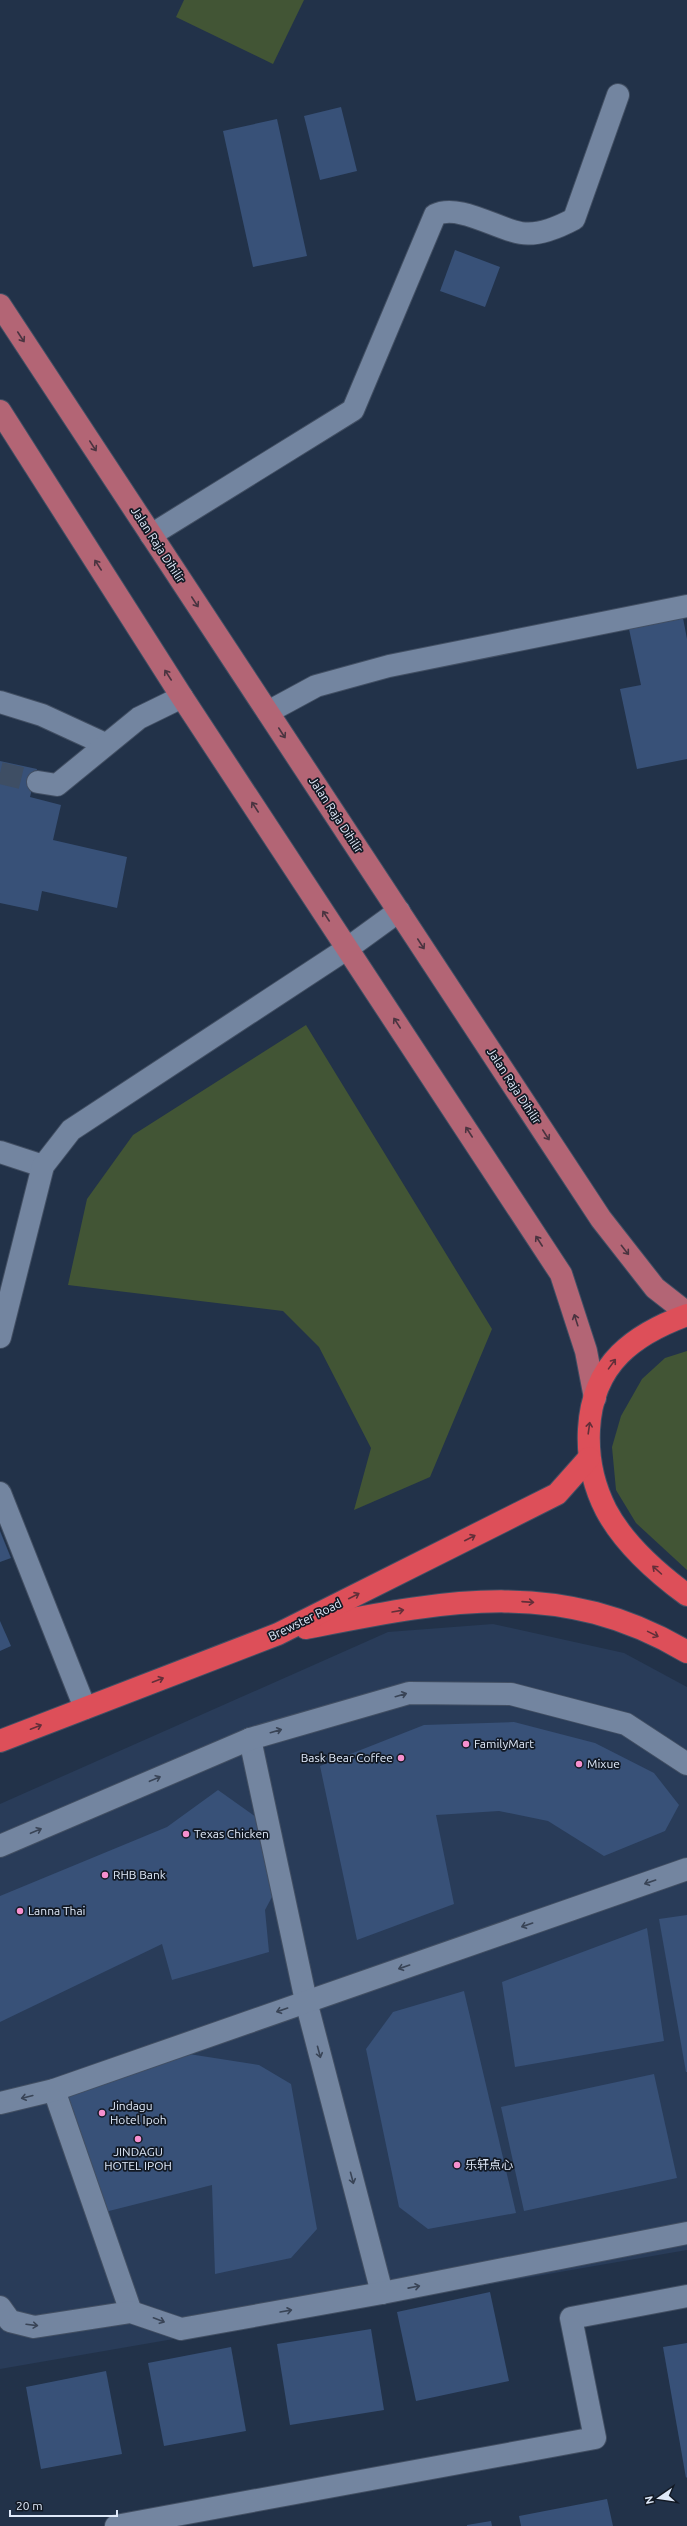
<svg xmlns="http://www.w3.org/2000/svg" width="687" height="2526" font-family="Ubuntu,'Noto Sans SC',sans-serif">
<rect width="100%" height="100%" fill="#223249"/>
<path fill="#293c59" d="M 493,1624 L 624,1653 L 687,1687 L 687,2250 L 0,2369 L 0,1804 L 388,1632 Z"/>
<g fill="#425535">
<path d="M 184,0 L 304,0 L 273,64 L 176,17 Z"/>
<path d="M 306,1025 L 492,1329 L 430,1477 L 354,1510 L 371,1448 L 319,1347 L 283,1311 L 68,1285 L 87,1199 L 133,1135 Z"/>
<path d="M 687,1351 L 687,1570 L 636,1523 L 616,1490 L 612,1447 L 621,1416 L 642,1379 L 665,1358 Z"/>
</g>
<g fill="#385178">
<path d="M 341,107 L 357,171 L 320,180 L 304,116 Z"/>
<path d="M 277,119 L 307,256 L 253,267 L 223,131 Z"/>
<path d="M 455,250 L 500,267 L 485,307 L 440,291 Z"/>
<path d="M 683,618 L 687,639 L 687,759 L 637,769 L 620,689 L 641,685 L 629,629 Z"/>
<path d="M 0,761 L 37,769 L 30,797 L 61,805 L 53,840 L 127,857 L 117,908 L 42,891 L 38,911 L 0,903 Z"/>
<path d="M 0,1531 L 11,1558 L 0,1562 Z"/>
<path d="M 0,1621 L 11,1646 L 0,1651 Z"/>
<path d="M 514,1722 L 595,1743 L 654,1773 L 679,1805 L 665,1831 L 604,1856 L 548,1821 L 499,1811 L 436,1815 L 454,1904 L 357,1940 L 320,1766 L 424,1725 Z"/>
<path d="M 218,1790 L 259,1819 L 273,1895 L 265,1910 L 269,1952 L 172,1980 L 162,1944 L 0,2022 L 0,1896 L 167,1827 Z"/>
<path d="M 687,1915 L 687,2072 L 686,2072 L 659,1919 Z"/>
<path d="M 647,1928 L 664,2041 L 515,2067 L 502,1982 Z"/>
<path d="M 464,1991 L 516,2213 L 428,2229 L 399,2207 L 366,2049 L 393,2012 Z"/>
<path d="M 176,2052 L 259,2065 L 291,2084 L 317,2229 L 291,2258 L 215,2274 L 212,2185 L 101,2213 L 60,2093 Z"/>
<path d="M 654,2074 L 677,2178 L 524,2211 L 501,2107 Z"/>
<path d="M 490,2292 L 509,2381 L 416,2401 L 397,2312 Z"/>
<path d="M 371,2329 L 384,2410 L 290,2425 L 277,2344 Z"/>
<path d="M 687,2343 L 687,2477 L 686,2478 L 663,2347 Z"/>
<path d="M 231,2347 L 246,2431 L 164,2446 L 148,2363 Z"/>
<path d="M 106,2371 L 122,2454 L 41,2469 L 26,2387 Z"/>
<path d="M 607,2499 L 613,2526 L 521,2526 L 519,2516 Z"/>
<path d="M 491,2521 L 492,2526 L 467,2526 L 467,2525 Z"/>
</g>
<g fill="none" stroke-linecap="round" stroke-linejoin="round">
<path stroke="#3e4e64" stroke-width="22" stroke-dasharray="22 11" stroke-linecap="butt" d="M 0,773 L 38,782"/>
<defs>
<g id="minor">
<path d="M 151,535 L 353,410 L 435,215 C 458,203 497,229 521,233 C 538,236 559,227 574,219 L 618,95"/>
<path d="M 0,702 L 42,715 L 105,744"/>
<path d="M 268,712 L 316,686 L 389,666 L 687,606"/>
<path d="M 38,782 L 57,785 L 139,718 L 182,697"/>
<path d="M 0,1152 L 43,1166"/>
<path d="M 0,1337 L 43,1166 L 71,1130 L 348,948 L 399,911"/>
<path d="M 0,1493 L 85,1708"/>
<path d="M 250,1739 L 306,2001 L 382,2293"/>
<path d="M 0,1846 L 250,1739 L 409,1693 L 511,1694 L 626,1724 L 687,1764"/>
<path d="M 54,2090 L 131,2312"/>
<path d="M 0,2103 L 54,2090 L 687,1869"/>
<path d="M 0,2307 L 10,2321 L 34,2327 L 131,2312 L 181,2329 L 382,2293 L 687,2233"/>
<path d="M 116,2526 L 595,2438 L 571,2318 L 687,2296"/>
</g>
<g id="major">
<path d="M 0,305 L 601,1219 L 655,1288 L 687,1313"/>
<path d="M 0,411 L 182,697 L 561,1274 L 586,1351 L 595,1398"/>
</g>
<g id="highway">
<path d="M 687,1315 C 662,1324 639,1335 620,1354 C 580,1394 582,1463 606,1510 C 624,1544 657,1573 687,1595"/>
<path d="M 306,1628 C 444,1601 559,1576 687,1652"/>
<path d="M 0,1741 L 278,1634 L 557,1494 L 589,1458"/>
</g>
</defs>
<use href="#minor" stroke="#424f63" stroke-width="24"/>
<use href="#major" stroke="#424f63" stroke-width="24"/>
<use href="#highway" stroke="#424f63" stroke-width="24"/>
<use href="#minor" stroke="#7385a0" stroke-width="22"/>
<use href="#major" stroke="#b36575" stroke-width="22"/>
<use href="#highway" stroke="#dd4f59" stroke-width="22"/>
</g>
<defs><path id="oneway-shaft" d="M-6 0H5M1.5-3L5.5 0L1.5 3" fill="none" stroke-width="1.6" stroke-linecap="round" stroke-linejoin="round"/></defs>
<g stroke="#4a3440">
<use href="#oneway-shaft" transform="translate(21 337) rotate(57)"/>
<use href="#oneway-shaft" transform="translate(93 446) rotate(57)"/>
<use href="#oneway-shaft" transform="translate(98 565) rotate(-123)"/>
<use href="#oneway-shaft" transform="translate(195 602) rotate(57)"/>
<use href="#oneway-shaft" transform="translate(168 675) rotate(-123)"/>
<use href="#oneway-shaft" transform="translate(282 733) rotate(57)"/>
<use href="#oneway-shaft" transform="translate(255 807) rotate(-123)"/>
<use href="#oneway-shaft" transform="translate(326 916) rotate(-123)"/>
<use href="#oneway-shaft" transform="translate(421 944) rotate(57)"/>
<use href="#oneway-shaft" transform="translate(397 1023) rotate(-123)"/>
<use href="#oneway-shaft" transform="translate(469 1132) rotate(-123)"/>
<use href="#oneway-shaft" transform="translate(546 1135) rotate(57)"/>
<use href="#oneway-shaft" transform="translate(539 1241) rotate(-123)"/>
<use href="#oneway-shaft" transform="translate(625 1250) rotate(52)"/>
<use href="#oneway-shaft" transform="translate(576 1320) rotate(-108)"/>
</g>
<g stroke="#632f39">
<use href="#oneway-shaft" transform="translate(612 1364) rotate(-54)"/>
<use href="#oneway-shaft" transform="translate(589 1428) rotate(-82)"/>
<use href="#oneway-shaft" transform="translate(470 1538) rotate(-27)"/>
<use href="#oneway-shaft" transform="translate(657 1570) rotate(-138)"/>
<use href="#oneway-shaft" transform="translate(354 1596) rotate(-27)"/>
<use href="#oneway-shaft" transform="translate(528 1602) rotate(4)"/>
<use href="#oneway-shaft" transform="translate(398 1611) rotate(-10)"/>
<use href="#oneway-shaft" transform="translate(653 1634) rotate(26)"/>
<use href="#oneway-shaft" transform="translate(158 1680) rotate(-21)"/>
<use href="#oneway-shaft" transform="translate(36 1727) rotate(-21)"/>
</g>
<g stroke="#394456">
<use href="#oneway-shaft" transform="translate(401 1695) rotate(-16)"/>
<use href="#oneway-shaft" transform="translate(276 1731) rotate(-16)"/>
<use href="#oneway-shaft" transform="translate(155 1779) rotate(-23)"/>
<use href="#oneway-shaft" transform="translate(36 1831) rotate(-23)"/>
<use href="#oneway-shaft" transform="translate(650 1882) rotate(161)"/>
<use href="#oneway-shaft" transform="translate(527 1925) rotate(161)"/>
<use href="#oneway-shaft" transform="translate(404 1967) rotate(161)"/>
<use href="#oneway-shaft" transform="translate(282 2010) rotate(161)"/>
<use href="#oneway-shaft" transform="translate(319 2052) rotate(75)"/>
<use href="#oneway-shaft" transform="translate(27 2097) rotate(166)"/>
<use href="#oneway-shaft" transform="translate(352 2178) rotate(75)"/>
<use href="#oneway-shaft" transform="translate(414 2287) rotate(-11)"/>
<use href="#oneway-shaft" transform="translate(286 2311) rotate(-10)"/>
<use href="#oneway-shaft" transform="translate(159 2320) rotate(21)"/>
<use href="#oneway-shaft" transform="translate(32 2325) rotate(7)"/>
</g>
<g fill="#f790ce" stroke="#121924" stroke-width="1.5">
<circle cx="466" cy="1744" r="4"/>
<circle cx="401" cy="1758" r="4"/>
<circle cx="579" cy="1764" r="4"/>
<circle cx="186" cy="1834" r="4"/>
<circle cx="105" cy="1875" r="4"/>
<circle cx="20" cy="1911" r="4"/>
<circle cx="102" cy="2113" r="4"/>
<circle cx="138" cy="2139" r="4"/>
<circle cx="457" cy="2165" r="4"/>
</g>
<g text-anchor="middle" stroke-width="3.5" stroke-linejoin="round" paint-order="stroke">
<g font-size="12" fill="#e0eafa" stroke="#121924">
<text transform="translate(158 545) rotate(57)" y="4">Jalan Raja Dihilir</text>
<text transform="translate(336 815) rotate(57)" y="4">Jalan Raja Dihilir</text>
<text transform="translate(514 1086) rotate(57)" y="4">Jalan Raja Dihilir</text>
<text transform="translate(305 1620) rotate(-26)" y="4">Brewster Road</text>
</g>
<g font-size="12" fill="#e0eafa" stroke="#121924" text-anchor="start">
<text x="474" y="1748">FamilyMart</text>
<text x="393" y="1762" text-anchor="end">Bask Bear Coffee</text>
<text x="587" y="1768">Mixue</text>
<text x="194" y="1838">Texas Chicken</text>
<text x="113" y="1879">RHB Bank</text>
<text x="28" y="1915">Lanna Thai</text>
<text x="110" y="2110">Jindagu<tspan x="110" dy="14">Hotel Ipoh</tspan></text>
<text x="138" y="2156" text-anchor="middle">JINDAGU<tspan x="138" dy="14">HOTEL IPOH</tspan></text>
<text x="465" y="2169">乐轩点心</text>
</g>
</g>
<g transform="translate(659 2498) rotate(257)" stroke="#121924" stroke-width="3" paint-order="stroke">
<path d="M0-3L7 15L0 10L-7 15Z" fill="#e0eafa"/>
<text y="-6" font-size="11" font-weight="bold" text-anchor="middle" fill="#e0eafa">N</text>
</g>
<path d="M10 2510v6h107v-6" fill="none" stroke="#e0eafa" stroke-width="2"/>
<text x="16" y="2510" font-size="12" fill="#e0eafa" stroke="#121924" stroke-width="3" paint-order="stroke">20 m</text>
</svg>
